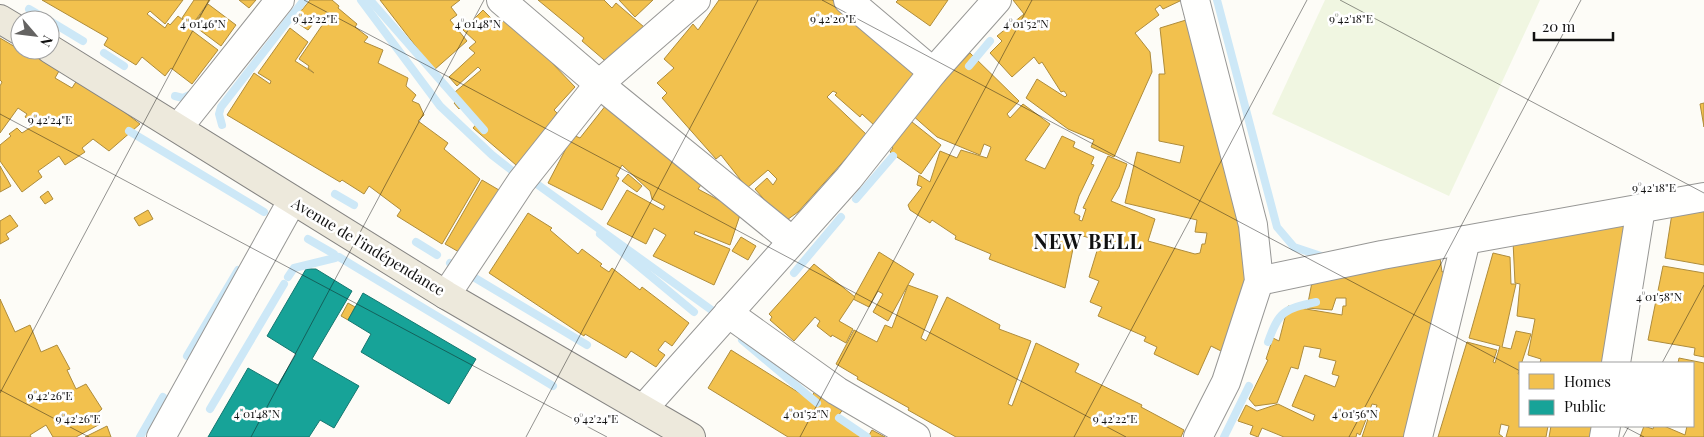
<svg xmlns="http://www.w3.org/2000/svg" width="1704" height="437" font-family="'Playfair Display',serif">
<rect width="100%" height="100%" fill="#fdfcf7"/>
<path fill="#f0f6e1" d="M 1325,0 L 1540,0 L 1449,196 L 1272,114 Z"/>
<g fill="#f2c14e" stroke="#ae8c3c">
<path d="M 42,0 L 183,0 L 165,24 L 150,11 L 147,14 L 165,28 L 168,23 L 170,25 L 178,16 L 192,27 L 190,29 L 218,50 L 192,84 L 171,68 L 165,76 L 142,57 L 136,65 L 104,45 L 108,38 Z"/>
<path d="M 194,0 L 210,0 L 192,25 L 182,18 Z"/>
<path d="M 239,0 L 256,0 L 249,8 Z"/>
<path d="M 310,0 L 332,0 L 339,6 L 338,8 L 357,24 L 355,27 L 368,37 L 364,42 L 383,50 L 378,63 L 408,78 L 406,86 L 416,95 L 412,101 L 419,104 L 424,115 L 418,121 L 448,143 L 444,149 L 480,179 L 442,244 L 397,216 L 401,210 L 369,186 L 364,194 L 342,180 L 340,182 L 227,115 L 254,73 L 270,84 L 271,81 L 258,73 L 290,28 L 308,42 L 295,61 L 314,73 L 308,68 L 309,66 L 299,59 L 323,24 L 317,19 L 308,30 L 291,19 L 299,8 L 302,10 Z"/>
<path d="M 380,0 L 460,0 L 451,7 L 457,15 L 450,20 L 467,41 L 434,70 Z"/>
<path d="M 538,0 L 604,0 L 612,8 L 616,3 L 644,27 L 610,65 L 582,41 L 584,38 Z"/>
<path d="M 619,0 L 653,0 L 635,17 Z"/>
<path d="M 719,0 L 832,0 L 916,76 L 875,126 L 862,114 L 860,117 L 835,95 L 837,93 L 833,91 L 827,97 L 867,135 L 798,212 L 784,222 L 755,189 L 767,178 L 773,185 L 777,179 L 768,170 L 747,188 L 721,155 L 716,159 L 662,98 L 667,93 L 657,83 L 674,68 L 664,59 L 693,24 L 698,30 Z"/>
<path d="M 898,0 L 948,0 L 930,26 L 896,2 Z"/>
<path d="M 1013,0 L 1182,0 L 1163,9 L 1160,5 L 1155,9 L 1159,15 L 1135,33 L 1150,52 L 1152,72 L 1114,157 L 1091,147 L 1094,140 L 1068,129 L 1026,98 L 1037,79 L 1065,97 L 1067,95 L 1064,91 L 1061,92 L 1042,62 L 1039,64 L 1034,57 L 1012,77 L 990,53 L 1002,41 L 997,36 L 1024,14 Z"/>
<path d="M 208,4 L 236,25 L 221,46 L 193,25 Z"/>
<path d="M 1193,7 L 1252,250 L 1237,326 L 1233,325 L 1221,351 L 1211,346 L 1198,375 L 1154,354 L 1157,347 L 1144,341 L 1146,337 L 1098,316 L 1102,307 L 1090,302 L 1099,281 L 1089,277 L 1100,241 L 1076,234 L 1065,288 L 989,259 L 991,254 L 955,239 L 956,236 L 932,220 L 930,223 L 910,210 L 908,205 L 922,187 L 917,185 L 919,175 L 930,182 L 940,151 L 957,158 L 961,150 L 987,158 L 991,147 L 984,144 L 980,155 L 937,137 L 911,114 L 970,53 L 1019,101 L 1007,114 L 1010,118 L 1023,104 L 1050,124 L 1025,160 L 1045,169 L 1062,136 L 1075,142 L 1073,147 L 1094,157 L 1091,164 L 1094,165 L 1079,196 L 1074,213 L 1080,216 L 1079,220 L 1082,221 L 1086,209 L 1083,208 L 1108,156 L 1127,164 L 1119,187 L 1111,201 L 1155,219 L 1148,241 L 1195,254 L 1200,253 L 1202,244 L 1205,244 L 1207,233 L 1195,232 L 1197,220 L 1125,203 L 1137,152 L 1180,163 L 1184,146 L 1159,141 L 1159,74 L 1165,74 L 1160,28 L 1186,20 L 1184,14 Z"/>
<path d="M 483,10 L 496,23 L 503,16 L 530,40 L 575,87 L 554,110 L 557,113 L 535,145 L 516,165 L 473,128 L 480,120 L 463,105 L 459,109 L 454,103 L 460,97 L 455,92 L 481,70 L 478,67 L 457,86 L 449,77 L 475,53 L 469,48 L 476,42 L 463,30 Z"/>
<path d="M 0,38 L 22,51 L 27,50 L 48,62 L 59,71 L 55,78 L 72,88 L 79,77 L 140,124 L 109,151 L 93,139 L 82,148 L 85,152 L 65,165 L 59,156 L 38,171 L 42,177 L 22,192 L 0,161 L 0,145 L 11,136 L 9,134 L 17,128 L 22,133 L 36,124 L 25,117 L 27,114 L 18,108 L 0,133 L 0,86 L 2,82 L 0,80 Z"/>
<path d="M 610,100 L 703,182 L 698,189 L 741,212 L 730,245 L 695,231 L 694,234 L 730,249 L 714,285 L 653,256 L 666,235 L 654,228 L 646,244 L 607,224 L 627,190 L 663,210 L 665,206 L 652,199 L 650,191 L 622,165 L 616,176 L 619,178 L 602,210 L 548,183 L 573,135 L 580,138 Z"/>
<path d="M 1704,103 L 1704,127 L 1700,104 Z"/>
<path d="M 907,118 L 941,145 L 921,174 L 890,152 L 893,148 L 886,144 Z"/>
<path d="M 0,166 L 11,186 L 0,192 Z"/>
<path d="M 628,174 L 642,186 L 637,192 L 622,181 Z"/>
<path d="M 482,180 L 504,193 L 466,256 L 445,244 Z"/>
<path d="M 48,191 L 53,199 L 45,204 L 40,197 Z"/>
<path d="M 1704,199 L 1704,265 L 1665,258 L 1673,207 Z"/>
<path d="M 148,210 L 153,219 L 139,226 L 134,218 Z"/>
<path d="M 528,213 L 552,228 L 550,230 L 578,254 L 582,249 L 602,264 L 600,266 L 609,272 L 612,268 L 640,290 L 642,287 L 689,323 L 672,346 L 665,341 L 658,350 L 665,355 L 656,367 L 631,351 L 626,358 L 585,334 L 584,336 L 489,273 Z"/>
<path d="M 10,215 L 18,226 L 6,234 L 9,239 L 0,244 L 0,221 Z"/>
<path d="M 1622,216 L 1633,235 L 1604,363 L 1540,363 L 1541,359 L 1528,355 L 1535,319 L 1517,316 L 1520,284 L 1515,283 L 1513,241 Z"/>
<path d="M 741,237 L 756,246 L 748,260 L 732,251 Z"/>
<path d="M 879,252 L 914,274 L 888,321 L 873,312 L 883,294 L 878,291 L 869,307 L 853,299 Z"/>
<path d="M 1493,253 L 1510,257 L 1511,284 L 1516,284 L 1502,347 L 1511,349 L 1516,331 L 1531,334 L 1518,374 L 1520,374 L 1520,426 L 1548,426 L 1546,437 L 1506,437 L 1509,426 L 1501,424 L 1499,434 L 1503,437 L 1438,437 L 1467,342 L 1497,350 L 1493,362 L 1495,363 L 1500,346 L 1469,338 Z"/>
<path d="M 1440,258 L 1442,272 L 1445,271 L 1405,437 L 1362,437 L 1368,419 L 1372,421 L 1377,405 L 1372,404 L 1360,435 L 1357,433 L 1356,437 L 1284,437 L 1262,428 L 1258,437 L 1250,434 L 1253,426 L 1238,421 L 1246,405 L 1257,411 L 1278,404 L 1313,421 L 1315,415 L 1292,406 L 1305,375 L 1335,387 L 1339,376 L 1332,374 L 1336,361 L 1319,357 L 1321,349 L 1304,346 L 1298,369 L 1291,367 L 1277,403 L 1255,406 L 1249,399 L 1268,360 L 1266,359 L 1273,338 L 1279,341 L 1288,306 L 1342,315 L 1343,306 L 1346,306 L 1346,298 L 1336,298 L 1332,310 L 1307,308 L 1313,277 Z"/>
<path d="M 814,264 L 855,297 L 839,321 L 853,329 L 846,343 L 832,335 L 831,337 L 817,326 L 820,321 L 815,317 L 794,341 L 770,320 L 772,317 L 769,314 Z"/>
<path d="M 1663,266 L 1704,273 L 1704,357 L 1694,355 L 1695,348 L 1648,340 Z"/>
<path d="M 908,285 L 938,296 L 921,338 L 926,341 L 947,297 L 1000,325 L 999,329 L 1031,341 L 1008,404 L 1012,406 L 1036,343 L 1079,364 L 1075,372 L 1142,405 L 1141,407 L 1184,430 L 1181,437 L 956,437 L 908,410 L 909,408 L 857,379 L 858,377 L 836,364 L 854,330 L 877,342 L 885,325 L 892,328 Z"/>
<path d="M 0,299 L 15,332 L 30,325 L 41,352 L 57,345 L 70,369 L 67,370 L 76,389 L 86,384 L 102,409 L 95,415 L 102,423 L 76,437 L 53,437 L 46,425 L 30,435 L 31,437 L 0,437 Z"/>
<path d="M 348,303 L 355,307 L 348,320 L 341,316 Z"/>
<path d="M 731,350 L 809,399 L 818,388 L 844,408 L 838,416 L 864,437 L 788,437 L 708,388 Z"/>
<path d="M 1679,358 L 1704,363 L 1704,437 L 1640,437 L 1644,426 L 1653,429 L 1654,426 L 1664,426 L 1685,435 L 1687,426 L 1693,426 L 1693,363 L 1678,363 Z"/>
<path d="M 107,426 L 111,437 L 85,437 Z"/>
<path d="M 1551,426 L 1594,426 L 1593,437 L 1549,437 Z"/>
<path d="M 872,430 L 885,437 L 868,437 Z"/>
</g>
<g fill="#17a398" stroke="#157770">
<path d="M 306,269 L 316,269 L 352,291 L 312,359 L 359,386 L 334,428 L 320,420 L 309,437 L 208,437 L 248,368 L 278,385 L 296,354 L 267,336 Z"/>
<path d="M 363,293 L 476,359 L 449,404 L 361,352 L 371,334 L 348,320 Z"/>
</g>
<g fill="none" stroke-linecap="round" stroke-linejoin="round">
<g stroke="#cde8f7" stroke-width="8">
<path d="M 361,0 L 440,106 L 492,155 L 519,176"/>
<path d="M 370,0 L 484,130"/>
<path d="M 1217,0 L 1277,227 L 1294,247 L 1324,257"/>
<path d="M 29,9 L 48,20"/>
<path d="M 50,21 L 83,41"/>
<path d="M 104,53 L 124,66"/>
<path d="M 969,66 L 990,41"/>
<path d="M 175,96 L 183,98 L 194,93"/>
<path d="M 222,125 L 219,114 L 221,107 L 304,0"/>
<path d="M 129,131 L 264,212"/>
<path d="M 534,182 L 717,314"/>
<path d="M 335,194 L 354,205"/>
<path d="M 856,199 L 893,156"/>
<path d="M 600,234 L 694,312"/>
<path d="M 308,239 L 334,254"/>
<path d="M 416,242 L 437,255"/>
<path d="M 339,257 L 553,386"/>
<path d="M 450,263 L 587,345"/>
<path d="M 794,273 L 841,217"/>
<path d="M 288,277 L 294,268 L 335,258"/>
<path d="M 742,340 L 817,403"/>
<path d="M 1268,342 C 1279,311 1284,309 1316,302"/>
<path d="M 187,356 L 238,270"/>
<path d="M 210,409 L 284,284"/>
<path d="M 839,418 L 867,437"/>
<path d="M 140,437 L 163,397"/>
<path d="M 1224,437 L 1249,386"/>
</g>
<defs>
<g id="minor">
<path d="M 501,0 L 599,84 L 791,240"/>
<path d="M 848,0 L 933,72"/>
<path d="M 1195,0 L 1253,225 L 1259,281 L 1226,382 L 1198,437"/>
<path d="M 178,128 L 280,0"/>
<path d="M 1259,281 L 1382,255 L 1704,197"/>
<path d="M 446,295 L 521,182 L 599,84 L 696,0"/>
<path d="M 728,313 L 837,391 L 916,437"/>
<path d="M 1616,363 L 1641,208"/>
<path d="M 643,409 L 849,178 L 933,72 L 997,0"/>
<path d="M 161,437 L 292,201"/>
<path d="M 1418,437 L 1466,240"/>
<path d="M 1604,437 L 1606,426"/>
</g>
<g id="major">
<path d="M 0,19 L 20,31"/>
<path d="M 50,49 L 446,295 L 691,437"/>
</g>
</defs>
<use href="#minor" stroke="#979795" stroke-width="30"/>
<use href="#major" stroke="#858482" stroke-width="30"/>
<use href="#minor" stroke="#fffffe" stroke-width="28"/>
<use href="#major" stroke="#ede9dc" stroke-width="28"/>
</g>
<path fill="none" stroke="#111" stroke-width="1" stroke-opacity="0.45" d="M 304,0 L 1126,437M 822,0 L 1520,371M 1340,0 L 1704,193M 0,114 L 607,437M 1662,363 L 1704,285M 0,390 L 89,437M 0,393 L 209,0M 1623,426 L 1644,437M 251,437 L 484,0M 526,437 L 758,0M 800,437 L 1032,0M 1074,437 L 1307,0M 1349,437 L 1581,0M 1623,437 L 1629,426"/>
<g text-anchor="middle" stroke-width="5" stroke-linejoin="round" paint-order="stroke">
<g font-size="15" fill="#111" stroke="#fff">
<text transform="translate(368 247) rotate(31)" y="5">Avenue de l'indépendance</text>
</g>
<g font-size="20" font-weight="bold" letter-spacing="1" fill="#111" stroke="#fff">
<text x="1088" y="249">NEW BELL</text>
</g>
</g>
<g font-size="12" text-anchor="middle" fill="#111" stroke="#fff" stroke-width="5" stroke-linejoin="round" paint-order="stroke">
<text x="315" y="23">9°42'22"E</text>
<text x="833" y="23">9°42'20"E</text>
<text x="1351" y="23">9°42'18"E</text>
<text x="203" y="28">4°01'46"N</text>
<text x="478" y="28">4°01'48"N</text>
<text x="1026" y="28">4°01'52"N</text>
<text x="50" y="124">9°42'24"E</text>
<text x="1654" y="192">9°42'18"E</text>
<text x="1659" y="301">4°01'58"N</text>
<text x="50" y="400">9°42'26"E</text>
<text x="257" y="418">4°01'48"N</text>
<text x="806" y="418">4°01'52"N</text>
<text x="1355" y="418">4°01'56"N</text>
<text x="78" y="423">9°42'26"E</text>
<text x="596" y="423">9°42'24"E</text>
<text x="1115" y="423">9°42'22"E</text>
</g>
<rect x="1519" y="362" width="175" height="65" fill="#ffffff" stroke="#a0a0a0"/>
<rect x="1529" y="374" width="25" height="15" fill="#f2c14e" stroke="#a0a0a0"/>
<text x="1564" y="387" font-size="15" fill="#111111">Homes</text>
<rect x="1529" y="400" width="25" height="15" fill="#17a398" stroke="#a0a0a0"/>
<text x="1564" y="412" font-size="15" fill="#111111">Public</text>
<g transform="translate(35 35) rotate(118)"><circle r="24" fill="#ffffff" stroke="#a0a0a0"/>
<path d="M0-4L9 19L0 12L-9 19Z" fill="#646362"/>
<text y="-8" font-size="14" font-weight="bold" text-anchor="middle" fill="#111111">N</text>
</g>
<path d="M1534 32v8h79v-8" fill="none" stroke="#111111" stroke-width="2.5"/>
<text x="1542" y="32" font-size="15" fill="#111111" stroke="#ffffff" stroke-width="4" paint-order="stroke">20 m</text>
</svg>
